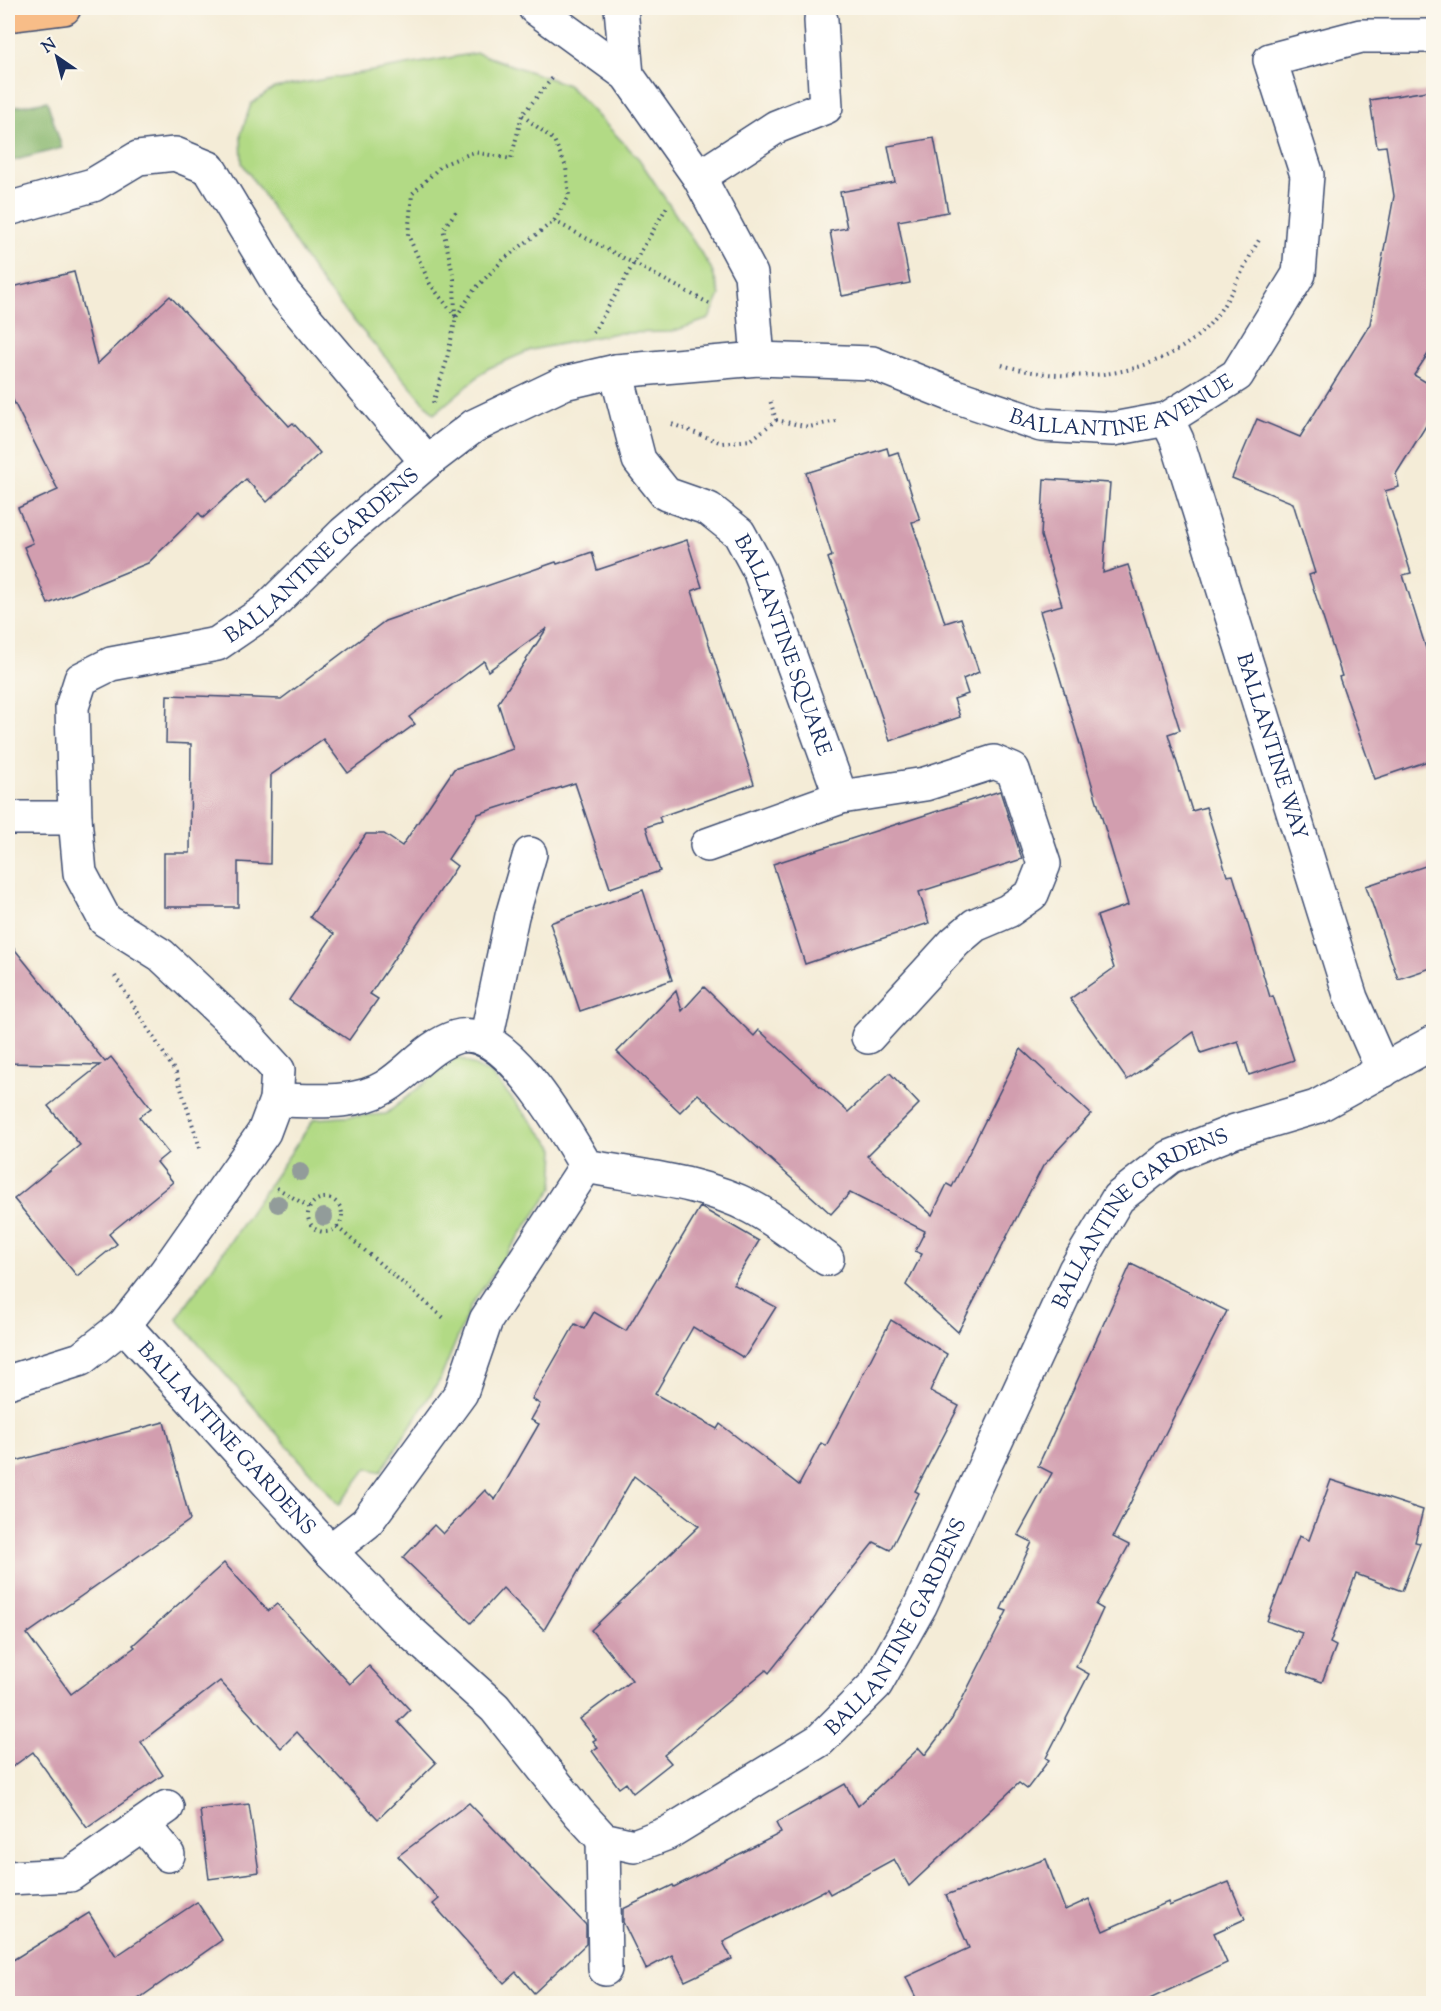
<svg xmlns="http://www.w3.org/2000/svg" width="1441" height="2011" font-family="'Sorts Mill Goudy',serif">
<rect width="100%" height="100%" fill="#fbf7ec"/>
<filter id="ink" filterUnits="userSpaceOnUse"><feTurbulence type="fractalNoise" baseFrequency=".0167" numOctaves="2"/><feDisplacementMap in="SourceGraphic" scale="12" xChannelSelector="R" yChannelSelector="G"/><feConvolveMatrix kernelMatrix="1 2 1 2 8 2 1 2 1" color-interpolation-filters="sRGB"/></filter>
<filter id="wash" filterUnits="userSpaceOnUse"><feTurbulence type="fractalNoise" baseFrequency=".008" numOctaves="4" result="noise"/><feDisplacementMap in="SourceGraphic" scale="24" xChannelSelector="R" yChannelSelector="G"/><feGaussianBlur stdDeviation="1.35" result="paint"/><feColorMatrix in="noise" values="0 0 0 0 0 0 0 0 0 0 0 0 0 0 0 0 0 1.4 0 .05"/><feComposite in="paint" operator="in"/></filter>
<g filter="url(#wash)">
<rect width="100%" height="100%" fill="#f4ecd7"/>
<g fill="#b2da85" stroke="#668472" stroke-width="1.5">
<path d="M 477,53 L 568,85 L 639,159 L 711,268 L 720,295 L 709,319 L 671,332 L 616,333 L 531,350 L 487,369 L 434,414 L 323,285 L 242,163 L 241,134 L 251,104 L 274,88 Z"/>
<path d="M 457,1057 L 491,1074 L 555,1149 L 553,1188 L 471,1305 L 440,1380 L 381,1472 L 367,1468 L 339,1505 L 177,1319 L 314,1119 L 386,1114 Z"/>
</g>
<path fill="#8dba72" stroke="#547468" stroke-width="1.5" d="M 47,101 L 62,148 L 8,162 L 8,108 Z"/>
<g id="blocks">
<g fill="#d29eaf">
<path d="M 1434,90 L 1434,345 L 1414,375 L 1434,387 L 1434,413 L 1396,474 L 1399,487 L 1385,491 L 1411,573 L 1403,575 L 1434,674 L 1434,759 L 1375,779 L 1339,677 L 1342,676 L 1309,575 L 1315,573 L 1293,503 L 1232,478 L 1257,419 L 1300,437 L 1370,324 L 1394,196 L 1386,146 L 1377,147 L 1370,100 Z"/>
<path d="M 934,138 L 948,212 L 898,221 L 910,283 L 842,296 L 830,231 L 847,228 L 840,192 L 895,182 L 888,146 Z"/>
<path d="M 74,272 L 97,364 L 170,296 L 289,426 L 293,423 L 320,453 L 267,502 L 246,479 L 203,518 L 199,513 L 148,563 L 48,604 L 24,547 L 33,543 L 18,508 L 58,490 L 8,390 L 8,288 Z"/>
<path d="M 887,448 L 889,455 L 898,452 L 920,520 L 912,522 L 945,623 L 961,618 L 979,672 L 963,679 L 968,694 L 954,699 L 960,717 L 890,741 L 828,558 L 832,556 L 806,473 Z"/>
<path d="M 1044,479 L 1110,483 L 1103,573 L 1128,565 L 1180,730 L 1168,734 L 1192,811 L 1206,807 L 1227,876 L 1233,875 L 1270,997 L 1273,996 L 1294,1060 L 1249,1075 L 1238,1041 L 1201,1053 L 1194,1032 L 1127,1080 L 1070,999 L 1114,968 L 1097,916 L 1128,905 L 1040,611 L 1062,605 L 1041,536 Z"/>
<path d="M 687,540 L 702,587 L 692,591 L 754,784 L 659,817 L 661,822 L 646,827 L 660,871 L 610,888 L 575,783 L 478,814 L 448,859 L 457,866 L 370,994 L 378,999 L 349,1040 L 289,1000 L 334,934 L 310,917 L 366,834 L 384,834 L 402,846 L 454,769 L 513,749 L 498,703 L 547,628 L 488,671 L 484,661 L 409,717 L 415,724 L 348,773 L 323,739 L 271,775 L 270,864 L 238,862 L 238,907 L 164,907 L 164,853 L 190,853 L 191,744 L 166,743 L 167,695 L 281,699 L 385,621 L 556,562 L 557,564 L 592,552 L 597,570 Z"/>
<path d="M 1000,791 L 1022,859 L 919,892 L 929,923 L 805,964 L 773,864 Z"/>
<path d="M 1434,863 L 1434,967 L 1398,979 L 1366,886 Z"/>
<path d="M 643,890 L 672,980 L 580,1011 L 550,923 Z"/>
<path d="M 8,941 L 105,1062 L 111,1057 L 151,1108 L 139,1117 L 168,1153 L 157,1162 L 173,1182 L 109,1234 L 117,1244 L 77,1276 L 14,1199 L 80,1145 L 48,1106 L 100,1065 L 8,1063 Z"/>
<path d="M 704,987 L 754,1036 L 759,1030 L 848,1112 L 890,1073 L 919,1104 L 867,1156 L 932,1215 L 947,1184 L 952,1187 L 1021,1049 L 1091,1114 L 1043,1166 L 958,1332 L 906,1285 L 922,1254 L 915,1251 L 925,1231 L 850,1193 L 831,1214 L 698,1094 L 680,1112 L 617,1052 L 676,991 L 682,1011 Z"/>
<path d="M 700,1207 L 759,1241 L 733,1284 L 776,1307 L 744,1358 L 693,1327 L 655,1394 L 717,1429 L 720,1424 L 799,1485 L 821,1443 L 826,1446 L 891,1320 L 947,1354 L 930,1391 L 959,1406 L 915,1491 L 919,1493 L 890,1550 L 874,1542 L 769,1673 L 766,1670 L 664,1755 L 671,1763 L 633,1793 L 626,1783 L 619,1788 L 592,1751 L 598,1747 L 593,1741 L 596,1739 L 580,1719 L 632,1680 L 591,1630 L 699,1526 L 634,1476 L 544,1630 L 503,1588 L 471,1623 L 403,1558 L 434,1525 L 443,1534 L 485,1490 L 495,1500 L 539,1424 L 531,1420 L 540,1404 L 532,1399 L 575,1324 L 584,1329 L 594,1312 L 626,1331 Z"/>
<path d="M 1131,1264 L 1227,1311 L 1113,1537 L 1129,1545 L 1096,1605 L 1103,1609 L 1076,1667 L 1089,1674 L 1046,1758 L 1049,1760 L 1027,1789 L 1019,1783 L 909,1886 L 894,1859 L 830,1894 L 827,1889 L 723,1942 L 732,1959 L 685,1981 L 672,1955 L 646,1969 L 623,1922 L 623,1909 L 673,1885 L 674,1887 L 781,1833 L 776,1823 L 845,1784 L 858,1806 L 919,1748 L 925,1755 L 952,1719 L 1007,1611 L 1001,1609 L 1032,1542 L 1018,1535 L 1052,1473 L 1038,1466 Z"/>
<path d="M 164,1422 L 190,1520 L 27,1634 L 71,1694 L 135,1647 L 133,1645 L 224,1563 L 268,1611 L 277,1604 L 350,1684 L 369,1666 L 410,1710 L 398,1722 L 436,1763 L 378,1819 L 297,1732 L 281,1748 L 220,1681 L 141,1742 L 163,1775 L 87,1828 L 33,1752 L 8,1770 L 8,1463 Z"/>
<path d="M 1331,1480 L 1423,1510 L 1415,1542 L 1420,1543 L 1402,1591 L 1356,1574 L 1330,1643 L 1336,1646 L 1322,1682 L 1288,1670 L 1302,1633 L 1267,1621 L 1299,1536 L 1309,1540 Z"/>
<path d="M 469,1803 L 586,1925 L 586,1944 L 534,1993 L 516,1972 L 504,1983 L 433,1904 L 439,1899 L 398,1856 Z"/>
<path d="M 249,1804 L 259,1872 L 209,1879 L 200,1810 Z"/>
<path d="M 1046,1859 L 1065,1910 L 1089,1899 L 1103,1931 L 1168,1902 L 1169,1906 L 1229,1882 L 1245,1919 L 1214,1933 L 1227,1963 L 1139,2004 L 919,2004 L 906,1977 L 969,1948 L 946,1895 Z"/>
<path d="M 197,1902 L 222,1940 L 131,2004 L 8,2004 L 8,1963 L 89,1913 L 116,1956 Z"/>
</g>
</g>
</g>
<g filter="url(#ink)">
<use href="#blocks" fill-opacity="0" stroke="#3c4b70" stroke-width="1.5"/>
<g fill="none" stroke-linecap="round" stroke-linejoin="round">
<defs>
<g id="minor">
<path d="M 535,8 L 627,75 L 699,177 L 751,274 L 758,359"/>
<path d="M 621,8 L 627,75"/>
<path d="M 699,177 L 776,127 L 826,107 L 821,20"/>
<path d="M 8,209 L 93,185 L 138,158 L 175,154 L 209,168 L 284,293 L 427,462"/>
<path id="s1" d="M 616,371 L 639,460 L 666,494 L 709,509 L 739,533 L 759,570 L 841,797"/>
<path id="s2" d="M 1167,419 L 1177,440 L 1351,998 L 1383,1071"/>
<path d="M 8,818 L 75,818"/>
<path d="M 707,845 L 841,797 L 925,784 L 994,762 L 1013,770 L 1044,864 L 1032,894 L 1008,911 L 975,925 L 955,942 L 868,1037"/>
<path d="M 486,1040 L 512,916 L 530,854"/>
<path d="M 276,1100 C 310,1100 354,1106 385,1087 C 410,1072 426,1047 456,1037 C 504,1021 566,1132 586,1166 L 486,1320 L 461,1393 L 366,1523 L 330,1551"/>
<path d="M 586,1166 C 641,1177 701,1181 751,1207 C 778,1221 803,1242 827,1259"/>
<path id="s3" d="M 124,1325 L 330,1551 L 395,1618 L 495,1708 L 579,1813 L 603,1839 L 634,1846 L 668,1833 L 820,1740 L 876,1684 L 920,1606 L 1075,1270 L 1118,1198 L 1170,1157 L 1235,1131 L 1316,1107 L 1434,1042"/>
<path id="s4" d="M 8,1382 L 81,1359 L 124,1325 L 165,1273 L 264,1132 L 276,1100 L 278,1070 L 248,1037 L 161,955 L 105,920 L 80,873 L 75,818 L 72,707 L 81,679 L 111,664 L 217,644 L 264,612 L 344,533 L 427,462 L 474,426 L 564,383 L 616,371 L 758,359 L 872,363 L 955,396 L 1041,425 L 1113,429 L 1167,419 L 1237,375 L 1299,274 L 1307,175 L 1270,60 L 1361,36 L 1434,36"/>
<path d="M 143,1824 L 168,1855"/>
<path d="M 603,1839 L 605,1969"/>
<path d="M 8,1878 L 70,1875 L 167,1807"/>
</g>
<path id="major" d="M 8,15 L 64,8"/>
</defs>
<use href="#minor" stroke="#3c4b70" stroke-width="36"/>
<use href="#major" stroke="#3c4b70" stroke-width="36"/>
<g stroke="#3c4b70" stroke-width="4" stroke-dasharray="1.5 4.5" stroke-linecap="butt">
<path d="M 554,221 L 712,305"/>
<path d="M 455,316 L 454,279 L 443,229 L 458,209"/>
<path d="M 456,317 L 430,284 L 408,235 L 412,194 L 442,165 L 474,152 L 511,159 L 522,115 L 555,75"/>
<path d="M 593,333 L 668,205"/>
<path d="M 1002,365 C 1068,384 1147,380 1201,333 C 1228,308 1241,270 1259,240"/>
<path d="M 433,403 L 446,363 L 456,317 L 474,290 L 504,259 L 554,221 L 569,196 L 566,167 L 554,140 L 522,115"/>
<path d="M 776,420 L 809,427 L 836,421"/>
<path d="M 672,424 L 722,443 L 751,440 L 776,420 L 770,400"/>
<path d="M 115,976 L 176,1073 L 201,1151"/>
<path d="M 277,1188 L 309,1207"/>
<circle cx="325" cy="1215" r="17"/>
<path d="M 337,1227 L 444,1318"/>
</g>
<use href="#minor" stroke="#fff" stroke-width="33"/>
<use href="#major" stroke="#f8bd88" stroke-width="33"/>
</g>
<g fill="#929c9a">
<circle cx="300" cy="1172" r="9"/>
<circle cx="278" cy="1204" r="9"/>
<circle cx="324" cy="1217" r="9"/>
</g>
</g>
<g text-anchor="middle" stroke-width="6" stroke-linejoin="round" paint-order="stroke">
<g font-size="21" fill="#1b2f5e" stroke="#fbf7ec">
<text dy="7" stroke="none"><textPath href="#s4" startOffset="2067">BALLANTINE AVENUE</textPath></text>
<text dy="7" stroke="none"><textPath href="#s4" startOffset="1192">BALLANTINE GARDENS</textPath></text>
<text dy="7" stroke="none"><textPath href="#s1" startOffset="340">BALLANTINE SQUARE</textPath></text>
<text dy="7" stroke="none"><textPath href="#s2" startOffset="344">BALLANTINE WAY</textPath></text>
<text dy="7" stroke="none"><textPath href="#s3" startOffset="1574">BALLANTINE GARDENS</textPath></text>
<text dy="7" stroke="none"><textPath href="#s3" startOffset="153">BALLANTINE GARDENS</textPath></text>
<text dy="7" stroke="none"><textPath href="#s3" startOffset="1088">BALLANTINE GARDENS</textPath></text>
</g>
</g>
<rect width="1441" height="2011" fill="none" stroke="#fbf7ec" stroke-width="30"/>
<g transform="translate(57 57) rotate(325)" stroke="#fbf7ec" stroke-width="4.5" paint-order="stroke">
<path d="M0-4.5L10 22L0 15L-10 22Z" fill="#1b2f5e"/>
<text y="-9" font-size="16" font-weight="bold" text-anchor="middle" fill="#1b2f5e">N</text>
</g>
</svg>
